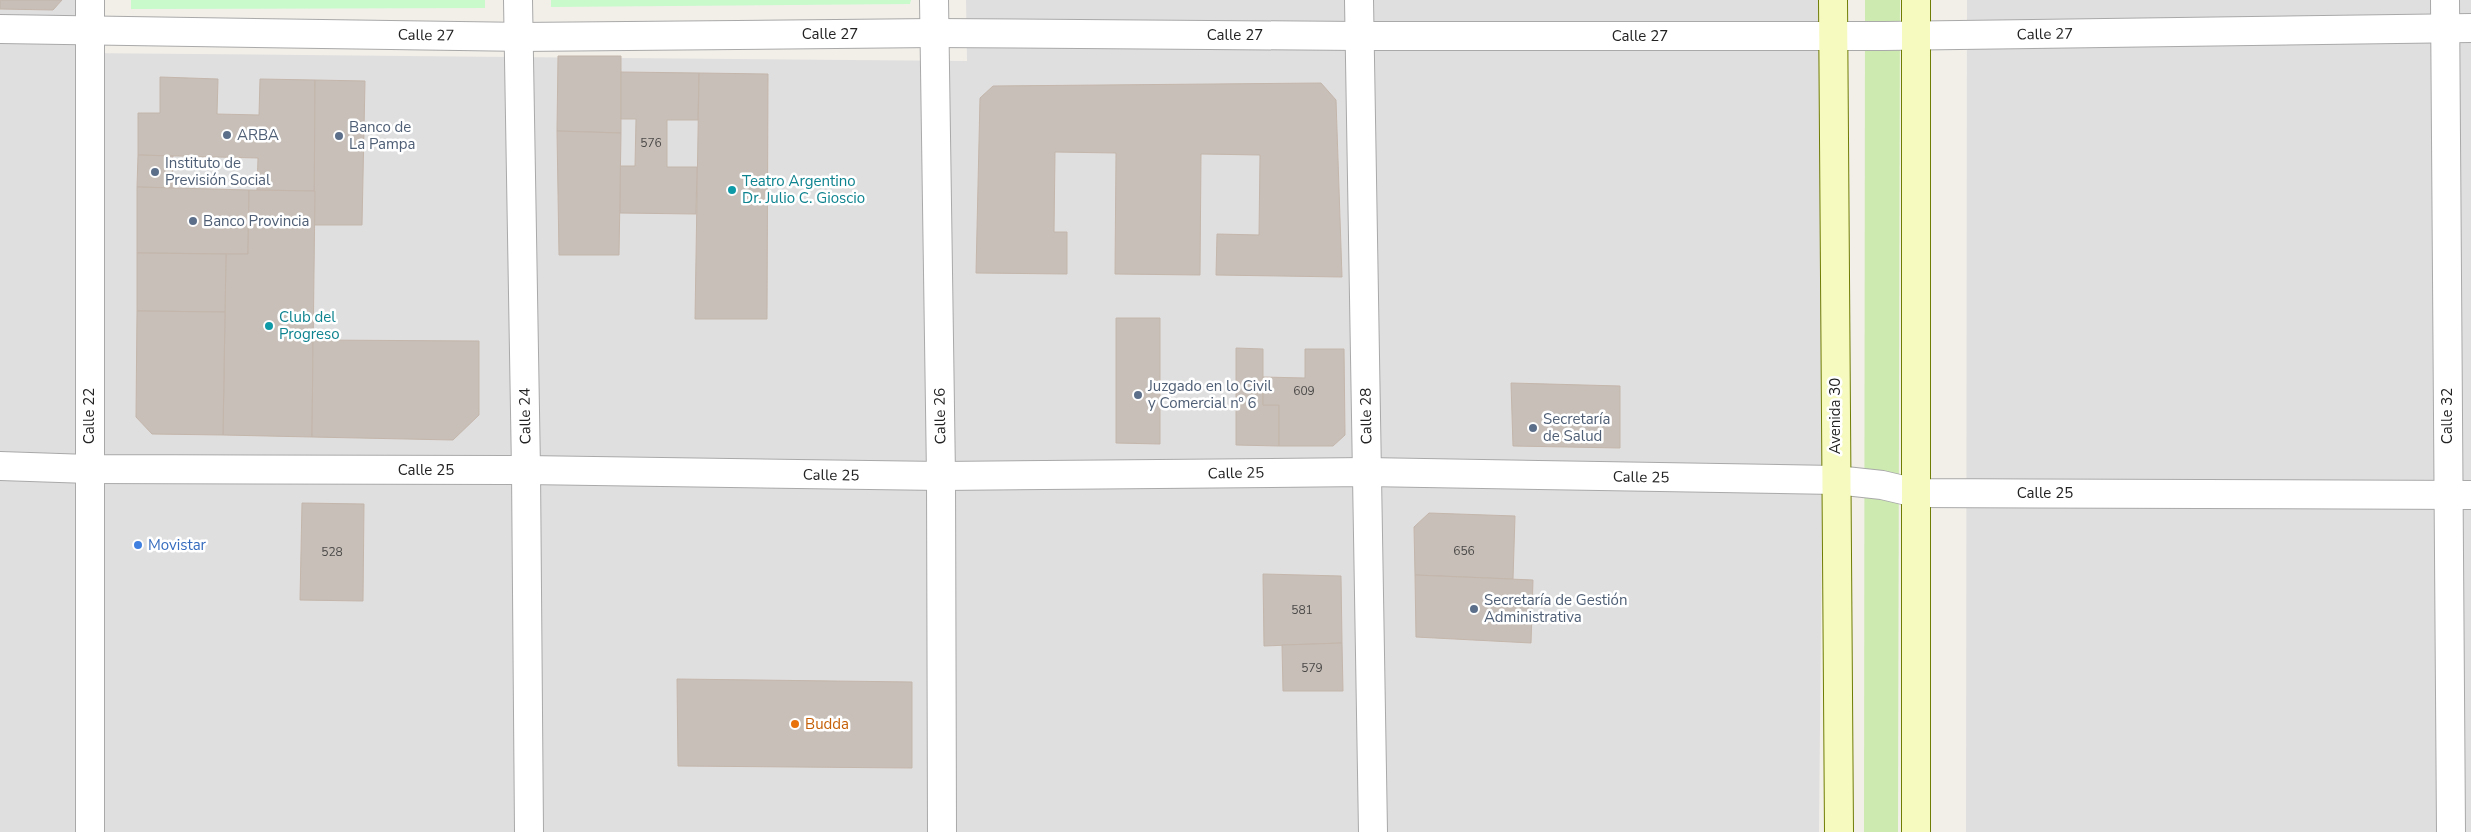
<svg xmlns="http://www.w3.org/2000/svg" width="2471" height="832" font-family="'Nunito Sans',sans-serif">
<rect width="100%" height="100%" fill="#f2efe9"/>
<g fill="#e0dfdf">
<path d="M 0,0 L 75,0 L 76,53 L 967,61 L 966,0 L 1827,0 L 1819,832 L 0,832 Z"/>
<path d="M 1967,0 L 2471,0 L 2471,832 L 1966,832 Z"/>
</g>
<path fill="#cdebb0" d="M 1865,0 L 1900,0 L 1898,832 L 1864,832 Z"/>
<g fill="#c8facc">
<path d="M 131,0 L 485,0 L 485,8 L 131,9 Z"/>
<path d="M 551,0 L 911,0 L 910,4 L 551,7 Z"/>
</g>
<g fill="#c7bfb8" stroke="#c4b6ab">
<path d="M 0,0 L 62,0 L 53,10 L 0,9 Z"/>
<path d="M 558,56 L 621,56 L 621,133 L 557,131 Z"/>
<path d="M 621,72 L 699,73 L 698,120 L 667,120 L 667,167 L 697,167 L 696,214 L 620,213 L 620,166 L 635,166 L 636,119 L 621,119 Z"/>
<path d="M 699,73 L 768,74 L 767,319 L 695,319 Z"/>
<path d="M 160,77 L 218,79 L 217,114 L 259,115 L 260,79 L 315,80 L 315,191 L 257,190 L 258,158 L 138,155 L 138,113 L 160,113 Z"/>
<path d="M 315,80 L 365,81 L 362,225 L 314,225 Z"/>
<path d="M 1321,83 L 1336,100 L 1342,277 L 1216,275 L 1217,234 L 1259,235 L 1260,155 L 1201,154 L 1200,275 L 1115,274 L 1116,153 L 1055,152 L 1054,232 L 1067,232 L 1067,274 L 976,273 L 980,98 L 993,86 Z"/>
<path d="M 557,131 L 621,133 L 619,255 L 559,255 Z"/>
<path d="M 138,155 L 173,156 L 172,188 L 137,187 Z"/>
<path d="M 137,187 L 249,190 L 248,254 L 137,253 Z"/>
<path d="M 249,190 L 315,191 L 312,437 L 223,435 L 226,254 L 248,254 Z"/>
<path d="M 137,253 L 226,254 L 225,312 L 137,311 Z"/>
<path d="M 137,311 L 225,312 L 223,435 L 152,434 L 136,417 Z"/>
<path d="M 1116,318 L 1160,318 L 1160,444 L 1116,443 Z"/>
<path d="M 313,340 L 479,341 L 479,415 L 453,440 L 312,437 Z"/>
<path d="M 1236,348 L 1263,349 L 1263,405 L 1279,405 L 1279,446 L 1236,445 Z"/>
<path d="M 1305,349 L 1344,349 L 1345,435 L 1333,446 L 1279,446 L 1279,405 L 1263,405 L 1263,377 L 1305,378 Z"/>
<path d="M 1511,383 L 1620,386 L 1620,448 L 1513,446 Z"/>
<path d="M 302,503 L 364,504 L 363,601 L 300,600 Z"/>
<path d="M 1429,513 L 1515,516 L 1513,579 L 1415,575 L 1414,527 Z"/>
<path d="M 1263,574 L 1341,576 L 1342,643 L 1264,646 Z"/>
<path d="M 1415,575 L 1533,580 L 1531,643 L 1416,637 Z"/>
<path d="M 1342,643 L 1343,691 L 1283,691 L 1282,645 Z"/>
<path d="M 677,679 L 912,682 L 912,768 L 678,766 Z"/>
</g>
<g fill="none" stroke-linecap="round" stroke-linejoin="round">
<defs>
<g id="minor">
<path d="M 90,0 L 90,832"/>
<path d="M 518,0 L 526,470 L 529,832"/>
<path d="M 934,0 L 941,476 L 942,832"/>
<path d="M 1359,0 L 1373,832"/>
<path d="M 2445,0 L 2451,832"/>
<path d="M 0,29 L 519,37 L 934,33 L 1359,36 L 1884,36 L 2471,28"/>
<path d="M 0,466 L 89,469 L 526,470 L 941,476 L 1366,472 L 1836,480 L 1882,485 L 1916,493 L 2471,495"/>
</g>
<g id="secondary">
<path d="M 1833,0 L 1839,832"/>
<path d="M 1916,0 L 1916,832"/>
</g>
</defs>
<use href="#minor" stroke="#a9a9a9" stroke-width="30"/>
<use href="#secondary" stroke="#707d05" stroke-width="30"/>
<use href="#minor" stroke="#fff" stroke-width="28"/>
<use href="#secondary" stroke="#f7fabf" stroke-width="28"/>
</g>
<g fill="#5c6f8a" stroke="#fff" stroke-width="2">
<circle cx="227" cy="135" r="5"/>
<circle cx="339" cy="136" r="5"/>
<circle cx="155" cy="172" r="5"/>
<circle cx="193" cy="221" r="5"/>
<circle cx="1138" cy="395" r="5"/>
<circle cx="1533" cy="428" r="5"/>
<circle cx="1474" cy="609" r="5"/>
</g>
<g fill="#0f9aa8" stroke="#fff" stroke-width="2">
<circle cx="732" cy="190" r="5"/>
<circle cx="269" cy="326" r="5"/>
</g>
<circle fill="#3f7fe0" stroke="#fff" stroke-width="2" cx="138" cy="545" r="5"/>
<circle fill="#e8710a" stroke="#fff" stroke-width="2" cx="795" cy="724" r="5"/>
<g text-anchor="middle" stroke-width="5" stroke-linejoin="round" paint-order="stroke">
<g font-size="12" fill="#4b4948">
<text x="651" y="147">576</text>
<text x="1304" y="395">609</text>
<text x="1464" y="555">656</text>
<text x="332" y="556">528</text>
<text x="1302" y="614">581</text>
<text x="1312" y="672">579</text>
</g>
<g font-size="15" fill="#222" stroke="#fff">
<text x="830" y="39">Calle 27</text>
<text transform="translate(2045 34) rotate(-1)" y="5">Calle 27</text>
<text transform="translate(426 35) rotate(1)" y="5">Calle 27</text>
<text x="1235" y="40">Calle 27</text>
<text x="1640" y="41">Calle 27</text>
<text transform="translate(89 416) rotate(-90)" y="5">Calle 22</text>
<text transform="translate(525 416) rotate(-91)" y="5">Calle 24</text>
<text transform="translate(940 416) rotate(-91)" y="5">Calle 26</text>
<text transform="translate(1366 416) rotate(-91)" y="5">Calle 28</text>
<text transform="translate(1835 416) rotate(-90)" y="5">Avenida 30</text>
<text transform="translate(2447 416) rotate(-90)" y="5">Calle 32</text>
<text x="426" y="475">Calle 25</text>
<text transform="translate(1236 473) rotate(-1)" y="5">Calle 25</text>
<text transform="translate(831 475) rotate(1)" y="5">Calle 25</text>
<text transform="translate(1641 477) rotate(1)" y="5">Calle 25</text>
<text x="2045" y="498">Calle 25</text>
</g>
<g font-size="15" fill="#4e5e75" stroke="#fff" text-anchor="start">
<text x="349" y="132">Banco de<tspan x="349" dy="17">La Pampa</tspan></text>
<text x="237" y="140">ARBA</text>
<text x="165" y="168">Instituto de<tspan x="165" dy="17">Previsión Social</tspan></text>
<text x="203" y="226">Banco Provincia</text>
<text x="1148" y="391">Juzgado en lo Civil<tspan x="1148" dy="17">y Comercial nº 6</tspan></text>
<text x="1543" y="424">Secretaría<tspan x="1543" dy="17">de Salud</tspan></text>
<text x="1484" y="605">Secretaría de Gestión<tspan x="1484" dy="17">Administrativa</tspan></text>
</g>
<g font-size="15" fill="#0d838f" stroke="#fff" text-anchor="start">
<text x="742" y="186">Teatro Argentino<tspan x="742" dy="17">Dr. Julio C. Gioscio</tspan></text>
<text x="279" y="322">Club del<tspan x="279" dy="17">Progreso</tspan></text>
</g>
<g font-size="15" fill="#366cbe" stroke="#fff" text-anchor="start">
<text x="148" y="550">Movistar</text>
</g>
<g font-size="15" fill="#c56008" stroke="#fff" text-anchor="start">
<text x="805" y="729">Budda</text>
</g>
</g>
</svg>
